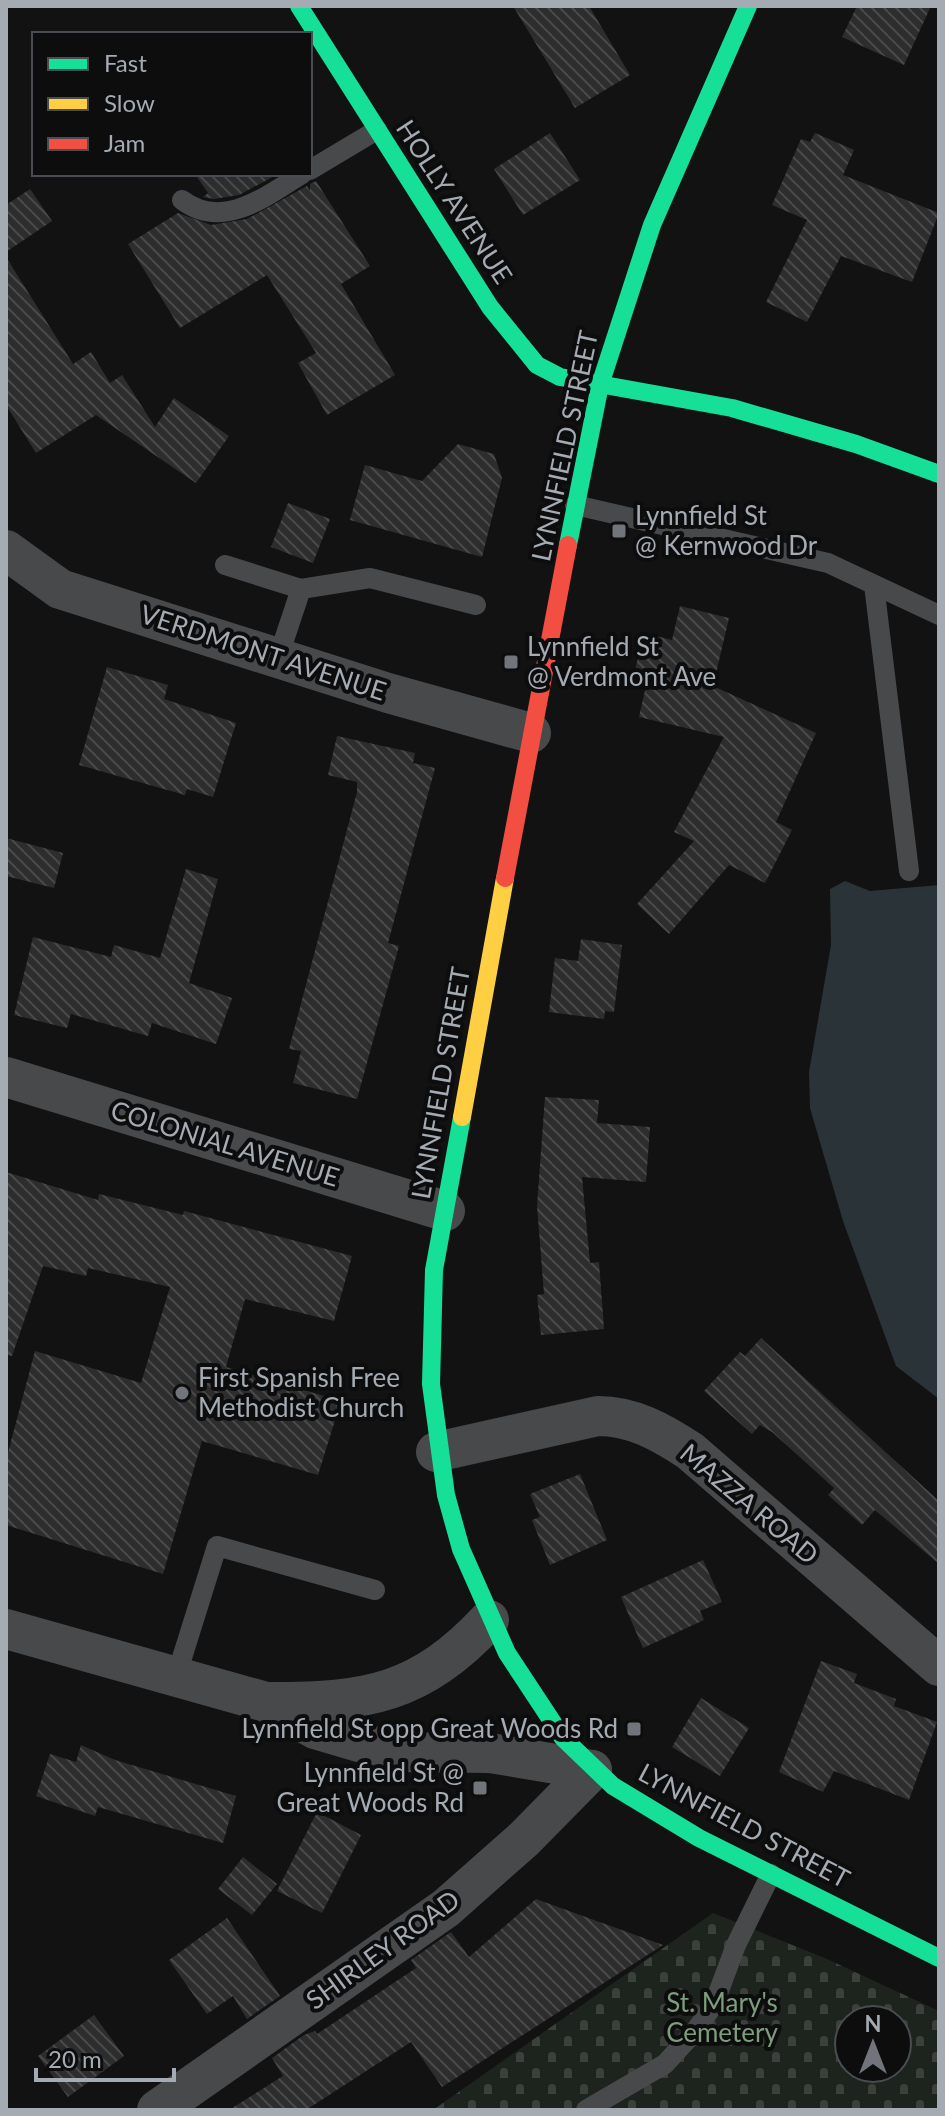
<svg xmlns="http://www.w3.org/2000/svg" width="945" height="2116" font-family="Lato,sans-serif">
<defs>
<pattern id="cemetery-stones" width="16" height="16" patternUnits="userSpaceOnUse" patternTransform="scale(2)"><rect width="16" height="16" fill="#1d231d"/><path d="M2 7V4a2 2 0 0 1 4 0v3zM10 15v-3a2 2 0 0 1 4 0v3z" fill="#3b403b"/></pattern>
<pattern id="building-back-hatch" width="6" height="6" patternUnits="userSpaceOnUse" patternTransform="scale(2)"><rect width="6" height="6" fill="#2d2d2e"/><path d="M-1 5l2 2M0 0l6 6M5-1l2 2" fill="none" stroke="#48494a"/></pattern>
</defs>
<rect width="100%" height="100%" fill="#121213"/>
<path fill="url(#cemetery-stones)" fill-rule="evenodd" d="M 713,1913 L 827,1959 L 939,2011 L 939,2110 L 433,2110 ZM 849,2020 L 897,2020 L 897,2068 L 849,2068 Z"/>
<path fill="#2a3337" d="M 845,881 L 870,891 L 939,885 L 939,1399 L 896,1366 L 843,1221 L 810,1108 L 809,1072 L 831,945 L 830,889 Z"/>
<g fill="url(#building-back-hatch)">
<path d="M 513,6 L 589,6 L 630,75 L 575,108 Z"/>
<path d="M 857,6 L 931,6 L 904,65 L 842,37 Z"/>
<path d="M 550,133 L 580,180 L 523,215 L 494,169 Z"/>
<path d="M 815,133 L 854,150 L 843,175 L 939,213 L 912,282 L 841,256 L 807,322 L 766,302 L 807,220 L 772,205 L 801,139 L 810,142 Z"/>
<path d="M 195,174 L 278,174 L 239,195 L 214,199 L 203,197 L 208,193 Z"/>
<path d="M 316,181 L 370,266 L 341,284 L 395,375 L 327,415 L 298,363 L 316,353 L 267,275 L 180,328 L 128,244 L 178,213 L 211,225 L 247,219 L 307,186 L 310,191 L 310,184 Z"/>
<path d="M 30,189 L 52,221 L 6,252 L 6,205 Z"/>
<path d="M 6,257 L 73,364 L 91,352 L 110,383 L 122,375 L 155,427 L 174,398 L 229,436 L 196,483 L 96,415 L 36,453 L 6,405 Z"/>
<path d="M 458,444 L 494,454 L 502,478 L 482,557 L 350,520 L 365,465 L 422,481 Z"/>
<path d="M 288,503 L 330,519 L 313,563 L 271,547 Z"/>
<path d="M 680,606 L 729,618 L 713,686 L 816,733 L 776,822 L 792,830 L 765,883 L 729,865 L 669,934 L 637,904 L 694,841 L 674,832 L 724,737 L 639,717 L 648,677 L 634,674 L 644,633 L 672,640 Z"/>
<path d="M 107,667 L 168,685 L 164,699 L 236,723 L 213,797 L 187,789 L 185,795 L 79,765 Z"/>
<path d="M 337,736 L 415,753 L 413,763 L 435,768 L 388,943 L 399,946 L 357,1099 L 293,1083 L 301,1051 L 289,1049 L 357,792 L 357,782 L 328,775 Z"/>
<path d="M 6,838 L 63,853 L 54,888 L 6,876 Z"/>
<path d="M 186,869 L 218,879 L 189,983 L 232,998 L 216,1044 L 152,1023 L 148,1036 L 71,1014 L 67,1028 L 14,1015 L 33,937 L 111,957 L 114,945 L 160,958 Z"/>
<path d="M 581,939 L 622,945 L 614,1012 L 605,1011 L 604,1019 L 549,1012 L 555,958 L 578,961 Z"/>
<path d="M 545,1097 L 599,1100 L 597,1123 L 650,1127 L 646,1182 L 582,1177 L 590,1263 L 599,1262 L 604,1329 L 541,1335 L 537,1295 L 544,1294 L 537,1206 Z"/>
<path d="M 6,1172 L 98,1200 L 99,1194 L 183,1215 L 184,1211 L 352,1256 L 334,1321 L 245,1299 L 226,1367 L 341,1401 L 318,1475 L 202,1441 L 163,1574 L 6,1525 L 6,1460 L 35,1351 L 141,1383 L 170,1287 L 88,1268 L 86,1276 L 43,1266 L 12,1356 L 6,1355 Z"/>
<path d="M 761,1338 L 939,1501 L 939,1564 L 875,1510 L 862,1525 L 828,1495 L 834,1488 L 772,1432 L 760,1425 L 752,1434 L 704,1391 L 740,1352 L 745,1356 Z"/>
<path d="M 580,1474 L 607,1540 L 550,1565 L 532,1520 L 540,1517 L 530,1494 Z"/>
<path d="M 703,1560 L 722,1602 L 700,1611 L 704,1620 L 643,1648 L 621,1597 Z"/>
<path d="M 821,1661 L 857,1674 L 854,1683 L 896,1699 L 894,1706 L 937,1722 L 909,1800 L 834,1771 L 823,1792 L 779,1772 Z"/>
<path d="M 701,1698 L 749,1728 L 720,1776 L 672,1747 Z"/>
<path d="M 81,1745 L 115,1760 L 236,1796 L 223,1843 L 98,1807 L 95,1816 L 36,1796 L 50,1754 L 76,1762 Z"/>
<path d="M 317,1812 L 361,1835 L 322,1913 L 277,1891 Z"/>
<path d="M 243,1857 L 277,1884 L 252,1915 L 218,1889 Z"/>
<path d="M 536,1899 L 663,1945 L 442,2087 L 411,2042 L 306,2110 L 229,2110 L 283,2076 L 272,2058 L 304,2035 L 315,2031 L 317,2034 L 416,1968 L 411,1960 L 451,1932 L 469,1957 Z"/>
<path d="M 227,1918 L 280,1996 L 247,2019 L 233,1996 L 207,2014 L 169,1960 Z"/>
<path d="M 94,2015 L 124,2056 L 68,2097 L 38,2056 Z"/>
</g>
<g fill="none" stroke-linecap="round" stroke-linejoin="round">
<g stroke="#47494b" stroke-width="20">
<path d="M 310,170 L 377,130"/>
<path d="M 182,200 C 223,231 266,196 302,174"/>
<path d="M 575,505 L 828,563 L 939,615"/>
<path d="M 225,565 L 301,589"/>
<path d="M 874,585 L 909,871"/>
<path d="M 278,658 L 301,589 L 370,578 L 476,605"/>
<path d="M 176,1677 L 217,1546 L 375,1590"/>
<path d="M 586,2110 L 665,2064 L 696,2030 L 714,2004 L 736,1945 L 771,1874"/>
</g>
<g stroke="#47494b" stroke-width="40">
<path d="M 6,550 L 60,589 L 388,693 L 531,733"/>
<path d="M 6,1077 L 445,1211"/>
<path d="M 436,1452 L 598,1416 C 633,1416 661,1432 690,1451 L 939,1666"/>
<path d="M 6,1629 L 266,1702 L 315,1729 L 393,1752 L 490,1753 L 592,1770"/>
<path d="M 270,1702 C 368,1702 420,1694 489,1620"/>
<path d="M 157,2110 L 446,1908 L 524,1839 L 592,1770"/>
</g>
<g stroke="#16e098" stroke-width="18">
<path d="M 299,6 L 490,307 L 537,365 L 560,377 L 732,408 L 856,444 L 939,474"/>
<path d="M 568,545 L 600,385 L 652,225 L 748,6"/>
<path d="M 462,1117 L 434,1270 L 431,1384 L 446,1495 L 461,1549 L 507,1653 L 563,1738 L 613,1786 L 699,1838 L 939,1958"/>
</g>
<path stroke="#ffcf43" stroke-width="18" d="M 462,1117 L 505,878"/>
<path stroke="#f24e42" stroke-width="18" d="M 505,878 L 568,545"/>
</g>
<g fill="#71757b" stroke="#0d0d0e" stroke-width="3">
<rect x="611" y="523" width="16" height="16" rx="4"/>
<rect x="503" y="654" width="16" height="16" rx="4"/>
<circle cx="182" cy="1393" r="8"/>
<rect x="626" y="1721" width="16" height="16" rx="4"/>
<rect x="472" y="1780" width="16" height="16" rx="4"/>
</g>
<g text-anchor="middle" stroke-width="8" stroke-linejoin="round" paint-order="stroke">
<g font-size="26" fill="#a4abb3" stroke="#0d0d0e">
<text transform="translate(454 202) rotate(57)" y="9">HOLLY AVENUE</text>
<text transform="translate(565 446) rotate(-78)" y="9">LYNNFIELD STREET</text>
<text transform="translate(263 653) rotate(18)" y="9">VERDMONT AVENUE</text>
<text transform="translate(441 1083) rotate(-80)" y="9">LYNNFIELD STREET</text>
<text transform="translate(225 1144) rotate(17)" y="9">COLONIAL AVENUE</text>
<text transform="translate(749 1504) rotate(40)" y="9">MAZZA ROAD</text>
<text transform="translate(744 1826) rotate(28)" y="9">LYNNFIELD STREET</text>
<text transform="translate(383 1950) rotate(-36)" y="9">SHIRLEY ROAD</text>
</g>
<g font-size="26" fill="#a4abb3" stroke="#0d0d0e" text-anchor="start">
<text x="635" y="525">Lynnfield St<tspan x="635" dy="30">@ Kernwood Dr</tspan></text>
<text x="527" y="656">Lynnfield St<tspan x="527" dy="30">@ Verdmont Ave</tspan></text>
<text x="198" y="1387">First Spanish Free<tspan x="198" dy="30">Methodist Church</tspan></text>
<text x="618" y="1738" text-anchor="end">Lynnfield St opp Great Woods Rd</text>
<text x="464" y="1782" text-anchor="end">Lynnfield St @<tspan x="464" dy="30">Great Woods Rd</tspan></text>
</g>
<g font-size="26" fill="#7e9d7c" stroke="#0d0d0e">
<text x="722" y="2012">St. Mary's<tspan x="722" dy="30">Cemetery</tspan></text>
</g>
</g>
<rect width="945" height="2116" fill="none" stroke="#a4abb3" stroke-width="16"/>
<rect x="32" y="32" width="280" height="144" fill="#0d0d0e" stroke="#494c50" stroke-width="2"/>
<rect x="48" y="58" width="40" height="12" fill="#16e098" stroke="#494c50" stroke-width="2"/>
<text x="104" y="72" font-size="24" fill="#a4abb3">Fast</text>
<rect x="48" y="98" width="40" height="12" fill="#ffcf43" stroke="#494c50" stroke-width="2"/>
<text x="104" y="112" font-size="24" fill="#a4abb3">Slow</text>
<rect x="48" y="138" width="40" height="12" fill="#f24e42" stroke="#494c50" stroke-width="2"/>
<text x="104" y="152" font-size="24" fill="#a4abb3">Jam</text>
<g transform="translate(873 2044)"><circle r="38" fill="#0d0d0e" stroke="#494c50" stroke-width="2"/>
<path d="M0-6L14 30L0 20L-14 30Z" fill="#71757b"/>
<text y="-12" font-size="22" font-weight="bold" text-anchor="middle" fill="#a4abb3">N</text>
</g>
<path d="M36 2068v12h138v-12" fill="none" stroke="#a4abb3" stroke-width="4"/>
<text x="48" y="2068" font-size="24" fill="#a4abb3" stroke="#0d0d0e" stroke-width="6" paint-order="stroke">20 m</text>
</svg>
